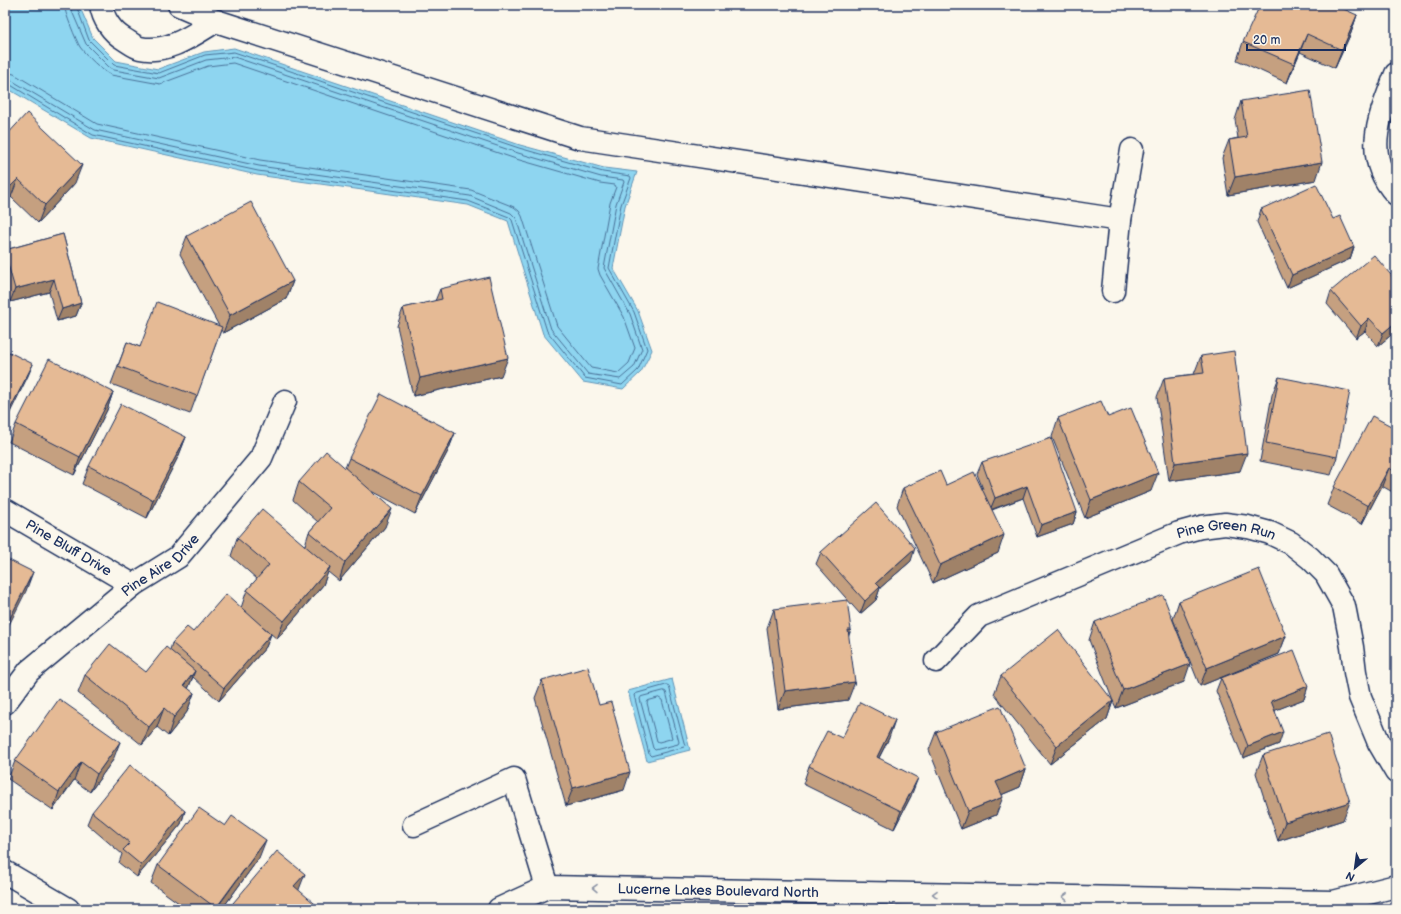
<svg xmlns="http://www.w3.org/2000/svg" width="1401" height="914" font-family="'Balsamiq Sans',sans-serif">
<rect width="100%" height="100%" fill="#fbf7ec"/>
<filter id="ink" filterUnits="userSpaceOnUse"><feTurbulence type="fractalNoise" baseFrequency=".025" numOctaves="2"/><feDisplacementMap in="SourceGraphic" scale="8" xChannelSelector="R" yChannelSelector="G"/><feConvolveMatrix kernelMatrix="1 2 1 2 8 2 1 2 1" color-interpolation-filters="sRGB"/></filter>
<g filter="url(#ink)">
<g fill="#8ed5f0" stroke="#6093b6">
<path d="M 5,5 L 79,5 L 93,38 L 116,61 L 158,69 L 204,52 L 234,48 L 520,145 L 604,168 L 637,172 L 625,206 L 613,268 L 638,311 L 652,350 L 641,372 L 623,389 L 583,382 L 543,334 L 508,221 L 468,205 L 257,175 L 91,138 L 5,87 Z"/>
<path d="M 672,679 L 690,750 L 647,761 L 628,691 Z"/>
</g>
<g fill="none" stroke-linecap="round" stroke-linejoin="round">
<g stroke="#497198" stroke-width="1">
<path d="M 5,72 L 14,74 L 97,124 L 260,160 L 471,190 L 514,207 L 519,211 L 522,216 L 557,326 L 591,368 L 618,373 L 629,363 L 635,348 L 624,317 L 600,275 L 598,269 L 610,203 L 616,187 L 615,185 L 600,183 L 516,159 L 233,63 L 208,66 L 160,84 L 111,75 C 102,71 86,55 80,47 C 76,40 65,13 64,5"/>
<path d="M 5,78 L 11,80 L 95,130 L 259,166 L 470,196 L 511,213 L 516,218 L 551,329 L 588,374 L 620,379 L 634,367 L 642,349 L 630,314 L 604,268 L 616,204 L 624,182 L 623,180 L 601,177 L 518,153 L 234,57 L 206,60 L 159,78 L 114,70 L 109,67 L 86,44 L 71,9 L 70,5"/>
<path d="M 5,83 L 9,84 L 93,135 L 258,171 L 468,201 L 509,217 L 512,220 L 547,331 L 585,378 L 622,385 L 638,370 L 647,349 L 634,312 L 609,268 L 621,205 L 631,178 L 630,176 L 603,172 L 519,148 L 234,52 L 205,55 L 159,73 L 114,65 L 89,40 L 76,5"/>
<path d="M 667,685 L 669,686 L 685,746 L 684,747 L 651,756 L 649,754 L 634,695 L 635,694 Z"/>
<path d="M 664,691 L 666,692 L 679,742 L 678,744 L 655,750 L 653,748 L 640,699 L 641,697 Z"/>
<path d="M 659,698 L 662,700 L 672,738 L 670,739 L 659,742 L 657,741 L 647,703 L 648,701 Z"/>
</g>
<defs>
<g id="minor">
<path d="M 101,5 C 103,19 112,32 124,39 C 129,42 135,47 140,48 C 168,54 193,35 216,21"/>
<path d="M 179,5 L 216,21 L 580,138 L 1120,220 L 1113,291"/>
<path d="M 1396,74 C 1380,116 1361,155 1396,194"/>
<path d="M 1120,220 L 1132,150"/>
<path id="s1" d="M 5,510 L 133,585"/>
<path id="s2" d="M 936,661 L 979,616 L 1179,533 L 1201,527 L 1225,524 L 1248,527 L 1270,533 L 1291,543 L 1310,558 L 1326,574 L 1344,606 L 1352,647 L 1355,672 L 1360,697 L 1379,743 L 1396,772"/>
<path id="s3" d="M 5,703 L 29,671 L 133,585 L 178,557 L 261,458 L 285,401"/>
<path d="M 414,825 L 514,779 L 547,887"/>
<path d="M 5,872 L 68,909"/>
<path id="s4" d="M 499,909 L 547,887 L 1333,902 L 1396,886"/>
</g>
</defs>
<use href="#minor" stroke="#1b2f5e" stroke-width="25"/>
<use href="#minor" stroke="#fbf7ec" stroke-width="22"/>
</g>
<g fill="#c5a080" stroke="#1b2f5e">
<path d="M 1357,15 L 1351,33 L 1335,68 L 1300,52 L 1287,83 L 1237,60 L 1243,42 Z"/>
<path d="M 1241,101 L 1316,180 L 1228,195 L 1222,158 L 1229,140 L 1238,138 L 1235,120 Z"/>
<path d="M 5,137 L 75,183 L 38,223 L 11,197 L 5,204 Z"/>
<path d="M 1261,209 L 1354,247 L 1350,259 L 1287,288 L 1257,222 Z"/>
<path d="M 63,234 L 81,303 L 76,316 L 57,321 L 49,292 L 10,302 L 5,283 L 5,250 Z"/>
<path d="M 187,236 L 293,281 L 286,299 L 223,333 L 221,330 L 190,414 L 111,384 L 127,342 L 140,347 L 219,326 L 180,254 Z"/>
<path d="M 440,289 L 501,376 L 413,396 L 397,326 L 403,308 L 435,301 Z"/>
<path d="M 1331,291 L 1396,331 L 1378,346 L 1365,331 L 1356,338 L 1327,304 Z"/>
<path d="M 1201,356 L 1240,471 L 1169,481 L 1157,397 L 1164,378 L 1194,374 Z"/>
<path d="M 1279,377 L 1337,457 L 1331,475 L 1260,461 L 1272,395 Z"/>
<path d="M 113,392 L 107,410 L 74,475 L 9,442 L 16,424 Z"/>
<path d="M 1108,417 L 1151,491 L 1085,518 L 1052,437 L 1058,418 Z"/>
<path d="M 1396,422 L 1396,494 L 1382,486 L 1362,524 L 1327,505 L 1334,487 L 1393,427 Z"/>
<path d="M 455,433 L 448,451 L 415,514 L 372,491 L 385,527 L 339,581 L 328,572 L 323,585 L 277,639 L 263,627 L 271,634 L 266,647 L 219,701 L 193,677 L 188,689 L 194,693 L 187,712 L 168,736 L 157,727 L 142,745 L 78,693 L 85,675 L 146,672 L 170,650 L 172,643 L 193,632 L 241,608 L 247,590 L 257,579 L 231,556 L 237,538 L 305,545 L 309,532 L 318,522 L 293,500 L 299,482 L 345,468 L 349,458 Z"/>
<path d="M 186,437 L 179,455 L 147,518 L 82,484 L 89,466 Z"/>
<path d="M 982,462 L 1077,512 L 1073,524 L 1037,537 L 1023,498 L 992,510 L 998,553 L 933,583 L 897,506 L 903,488 L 946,485 L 983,489 L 977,474 Z"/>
<path d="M 821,552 L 911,561 L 880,588 L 876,600 L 860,614 L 816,564 Z"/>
<path d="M 1179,601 L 1286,636 L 1279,654 L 1200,686 L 1173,619 Z"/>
<path d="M 774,609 L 848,700 L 778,709 L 767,628 Z"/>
<path d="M 1095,622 L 1184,682 L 1116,708 L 1113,701 L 1107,719 L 1050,764 L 994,694 L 1001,676 L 1113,701 L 1089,640 Z"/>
<path d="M 1221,678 L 1308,686 L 1304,699 L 1275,710 L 1279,744 L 1243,758 L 1216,691 Z"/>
<path d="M 542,680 L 624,790 L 566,806 L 535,698 Z"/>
<path d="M 936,732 L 1026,769 L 1020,787 L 1001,795 L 996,815 L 961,829 L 929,750 Z"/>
<path d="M 842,738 L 889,738 L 879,758 L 911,796 L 894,829 L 803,784 L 809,766 Z"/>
<path d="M 1263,755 L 1343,820 L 1278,841 L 1256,773 Z"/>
<path d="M 113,760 L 90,792 L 74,780 L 53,810 L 8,779 L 15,761 Z"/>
<path d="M 185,811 L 181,824 L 137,877 L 119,863 L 122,854 L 87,824 L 92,812 Z"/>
<path d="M 259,858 L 222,909 L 187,909 L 151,883 L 158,865 Z"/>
</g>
<g fill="#a08268" stroke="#1b2f5e">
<path d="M 1357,15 L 1351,33 L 1335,68 L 1342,50 Z"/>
<path d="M 1307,34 L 1300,52 L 1287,83 L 1294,64 Z"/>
<path d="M 1322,162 L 1316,180 L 1228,195 L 1235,177 Z"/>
<path d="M 82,165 L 75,183 L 38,223 L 45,205 Z"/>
<path d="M 18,179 L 11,197 L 5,204 L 5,192 Z"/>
<path d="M 1354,247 L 1350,259 L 1287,288 L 1292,275 Z"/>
<path d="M 54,279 L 49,292 L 10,302 L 15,289 Z"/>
<path d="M 293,281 L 286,299 L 223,333 L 230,315 Z"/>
<path d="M 81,303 L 76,316 L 57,321 L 62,309 Z"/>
<path d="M 1369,318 L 1365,331 L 1356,338 L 1361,326 Z"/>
<path d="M 1396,322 L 1396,331 L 1378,346 L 1383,333 Z"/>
<path d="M 508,358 L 501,376 L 413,396 L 420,378 Z"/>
<path d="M 33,364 L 28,376 L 5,423 L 5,419 Z"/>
<path d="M 113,392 L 107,410 L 74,475 L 80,457 Z"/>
<path d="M 455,433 L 448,451 L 415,514 L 422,496 Z"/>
<path d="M 186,437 L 179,455 L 147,518 L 153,500 Z"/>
<path d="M 1247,453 L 1240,471 L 1169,481 L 1175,463 Z"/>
<path d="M 1389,468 L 1382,486 L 1362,524 L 1368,506 Z"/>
<path d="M 1158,473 L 1151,491 L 1085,518 L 1091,500 Z"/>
<path d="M 1027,486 L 1023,498 L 990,510 L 995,498 Z"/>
<path d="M 392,509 L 385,527 L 339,581 L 345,562 Z"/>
<path d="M 1077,512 L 1073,524 L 1037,537 L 1041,525 Z"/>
<path d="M 1004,535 L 998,553 L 933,583 L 940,565 Z"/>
<path d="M 915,548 L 911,561 L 880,588 L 876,600 L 860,614 L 865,601 L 876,583 Z"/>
<path d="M 330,567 L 323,585 L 277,639 L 284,621 Z"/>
<path d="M 33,572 L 26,591 L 5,633 L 5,628 Z"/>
<path d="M 848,630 L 851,630 L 844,648 Z"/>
<path d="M 271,634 L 266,647 L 219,701 L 224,688 Z"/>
<path d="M 1286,636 L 1279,654 L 1200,686 L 1207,668 Z"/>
<path d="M 1190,664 L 1184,682 L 1116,708 L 1123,690 Z"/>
<path d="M 195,671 L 188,689 L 184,685 Z"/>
<path d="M 855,682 L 848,700 L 778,709 L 785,691 Z"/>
<path d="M 1308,686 L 1304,699 L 1266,714 L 1271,701 Z"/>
<path d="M 194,693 L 187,712 L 168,736 L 174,717 Z"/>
<path d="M 1113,701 L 1107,719 L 1050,764 L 1057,746 Z"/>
<path d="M 164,708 L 157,727 L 142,745 L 149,727 Z"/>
<path d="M 895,720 L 889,738 L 870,775 L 877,757 Z"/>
<path d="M 1283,732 L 1279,744 L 1243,758 L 1248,746 Z"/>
<path d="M 120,742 L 113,760 L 90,792 L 97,774 Z"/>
<path d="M 81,762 L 74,780 L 53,810 L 59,792 Z"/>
<path d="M 1026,769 L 1020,787 L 989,800 L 996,782 Z"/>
<path d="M 630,772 L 624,790 L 566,806 L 573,788 Z"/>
<path d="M 918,778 L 911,796 L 894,829 L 901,811 Z"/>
<path d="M 1003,797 L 996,815 L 961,829 L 968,811 Z"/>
<path d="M 1350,802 L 1343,820 L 1278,841 L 1285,822 Z"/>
<path d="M 185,811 L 181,824 L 137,877 L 141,865 Z"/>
<path d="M 266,840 L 259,858 L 222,909 L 216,909 Z"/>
<path d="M 305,874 L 298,892 L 294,886 Z"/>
</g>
<g fill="#e5ba95" stroke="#1b2f5e">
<path d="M 1260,5 L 1335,5 L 1357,15 L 1342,50 L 1307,34 L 1294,64 L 1243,42 Z"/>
<path d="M 1310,90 L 1322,162 L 1235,177 L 1229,140 L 1247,137 L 1241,101 Z"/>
<path d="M 27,113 L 82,165 L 45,205 L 18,179 L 5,192 L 5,137 Z"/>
<path d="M 1316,184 L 1333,219 L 1340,216 L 1354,247 L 1292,275 L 1261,209 Z"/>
<path d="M 251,202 L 293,281 L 230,315 L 187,236 Z"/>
<path d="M 63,234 L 81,303 L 62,309 L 54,279 L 15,289 L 5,254 L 5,250 Z"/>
<path d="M 1374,255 L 1396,281 L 1396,322 L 1383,333 L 1369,318 L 1361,326 L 1331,291 Z"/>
<path d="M 489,277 L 508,358 L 420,378 L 403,308 L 442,299 L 440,289 Z"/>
<path d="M 157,302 L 222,327 L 197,396 L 118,366 L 127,342 L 140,347 Z"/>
<path d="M 5,350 L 33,364 L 5,419 Z"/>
<path d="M 1234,351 L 1247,453 L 1175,463 L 1164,378 L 1204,373 L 1201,356 Z"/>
<path d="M 49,359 L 113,392 L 80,457 L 16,424 Z"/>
<path d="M 1279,377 L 1350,391 L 1337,457 L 1266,443 Z"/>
<path d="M 381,394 L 455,433 L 422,496 L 349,458 Z"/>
<path d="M 1101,401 L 1108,417 L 1131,408 L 1158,473 L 1091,500 L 1058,418 Z"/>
<path d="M 121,404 L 186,437 L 153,500 L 89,466 Z"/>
<path d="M 1372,416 L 1393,427 L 1396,422 L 1396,472 L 1389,468 L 1368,506 L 1334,487 Z"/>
<path d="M 1051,438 L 1077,512 L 1041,525 L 1027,486 L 995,498 L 982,462 Z"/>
<path d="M 326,451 L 392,509 L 345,562 L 309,532 L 330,508 L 299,482 Z"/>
<path d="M 940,471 L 946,485 L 974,472 L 1004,535 L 940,565 L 903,488 Z"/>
<path d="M 876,503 L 915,548 L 876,583 L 880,587 L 865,601 L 821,552 Z"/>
<path d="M 262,509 L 330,567 L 284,621 L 247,590 L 269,565 L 237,538 Z"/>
<path d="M 5,558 L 33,572 L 5,628 Z"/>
<path d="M 1259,569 L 1286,636 L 1207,668 L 1179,601 Z"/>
<path d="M 226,594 L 271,634 L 224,688 L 172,643 L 187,627 L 193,632 Z"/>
<path d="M 1163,595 L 1190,664 L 1123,690 L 1095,622 Z"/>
<path d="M 847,600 L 851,630 L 848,630 L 855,682 L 785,691 L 774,609 Z"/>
<path d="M 1058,630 L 1113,701 L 1057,746 L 1001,676 Z"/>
<path d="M 110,644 L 146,672 L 166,647 L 195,671 L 184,685 L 194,693 L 174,717 L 164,708 L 149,727 L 85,675 Z"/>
<path d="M 1294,650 L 1308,686 L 1271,701 L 1283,732 L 1248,746 L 1221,678 Z"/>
<path d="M 588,667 L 599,705 L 611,702 L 630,772 L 573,788 L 542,680 Z"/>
<path d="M 59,699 L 120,742 L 97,774 L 81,762 L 59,792 L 15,761 Z"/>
<path d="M 860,702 L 895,720 L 877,757 L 918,778 L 901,811 L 809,766 L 827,731 L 842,738 Z"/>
<path d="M 1000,706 L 1026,769 L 996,782 L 1003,797 L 968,811 L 936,732 Z"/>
<path d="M 1328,734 L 1350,802 L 1285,822 L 1263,755 Z"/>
<path d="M 130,765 L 185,811 L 141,865 L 123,850 L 130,843 L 92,812 Z"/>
<path d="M 199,808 L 225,826 L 232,816 L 266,840 L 216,908 L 158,865 Z"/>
<path d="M 277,851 L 305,874 L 294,886 L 321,909 L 228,909 Z"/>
</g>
<defs><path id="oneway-chevron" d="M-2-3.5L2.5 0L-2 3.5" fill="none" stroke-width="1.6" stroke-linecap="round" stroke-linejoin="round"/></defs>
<g stroke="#8b93a5">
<use href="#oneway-chevron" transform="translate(595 888) rotate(-179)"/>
<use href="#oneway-chevron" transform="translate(935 894) rotate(-179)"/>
<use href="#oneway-chevron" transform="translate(1065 897) rotate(-179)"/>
</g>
</g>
<g text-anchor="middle" stroke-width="3.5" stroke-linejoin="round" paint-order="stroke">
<g font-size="14" fill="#1b2f5e" stroke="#fbf7ec">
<text dy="5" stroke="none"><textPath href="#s2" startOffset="327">Pine Green Run</textPath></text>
<text dy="5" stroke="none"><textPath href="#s1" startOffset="74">Pine Bluff Drive</textPath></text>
<text dy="5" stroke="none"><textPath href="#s3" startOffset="209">Pine Aire Drive</textPath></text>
<text dy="5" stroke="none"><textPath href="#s4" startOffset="224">Lucerne Lakes Boulevard North</textPath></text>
</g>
</g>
<rect width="1401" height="914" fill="none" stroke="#fbf7ec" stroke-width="20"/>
<rect x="10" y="10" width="1381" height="894" fill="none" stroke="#1b2f5e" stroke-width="1.5" filter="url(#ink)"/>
<g transform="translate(1355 868) rotate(209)" stroke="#fbf7ec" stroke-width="3" paint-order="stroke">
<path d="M0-3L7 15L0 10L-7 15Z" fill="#1b2f5e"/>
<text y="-6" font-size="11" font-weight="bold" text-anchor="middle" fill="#1b2f5e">N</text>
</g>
<path d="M1247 44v6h98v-6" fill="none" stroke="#1b2f5e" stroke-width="2"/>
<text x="1253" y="44" font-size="12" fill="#1b2f5e" stroke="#fbf7ec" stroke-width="3" paint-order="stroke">20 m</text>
</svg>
